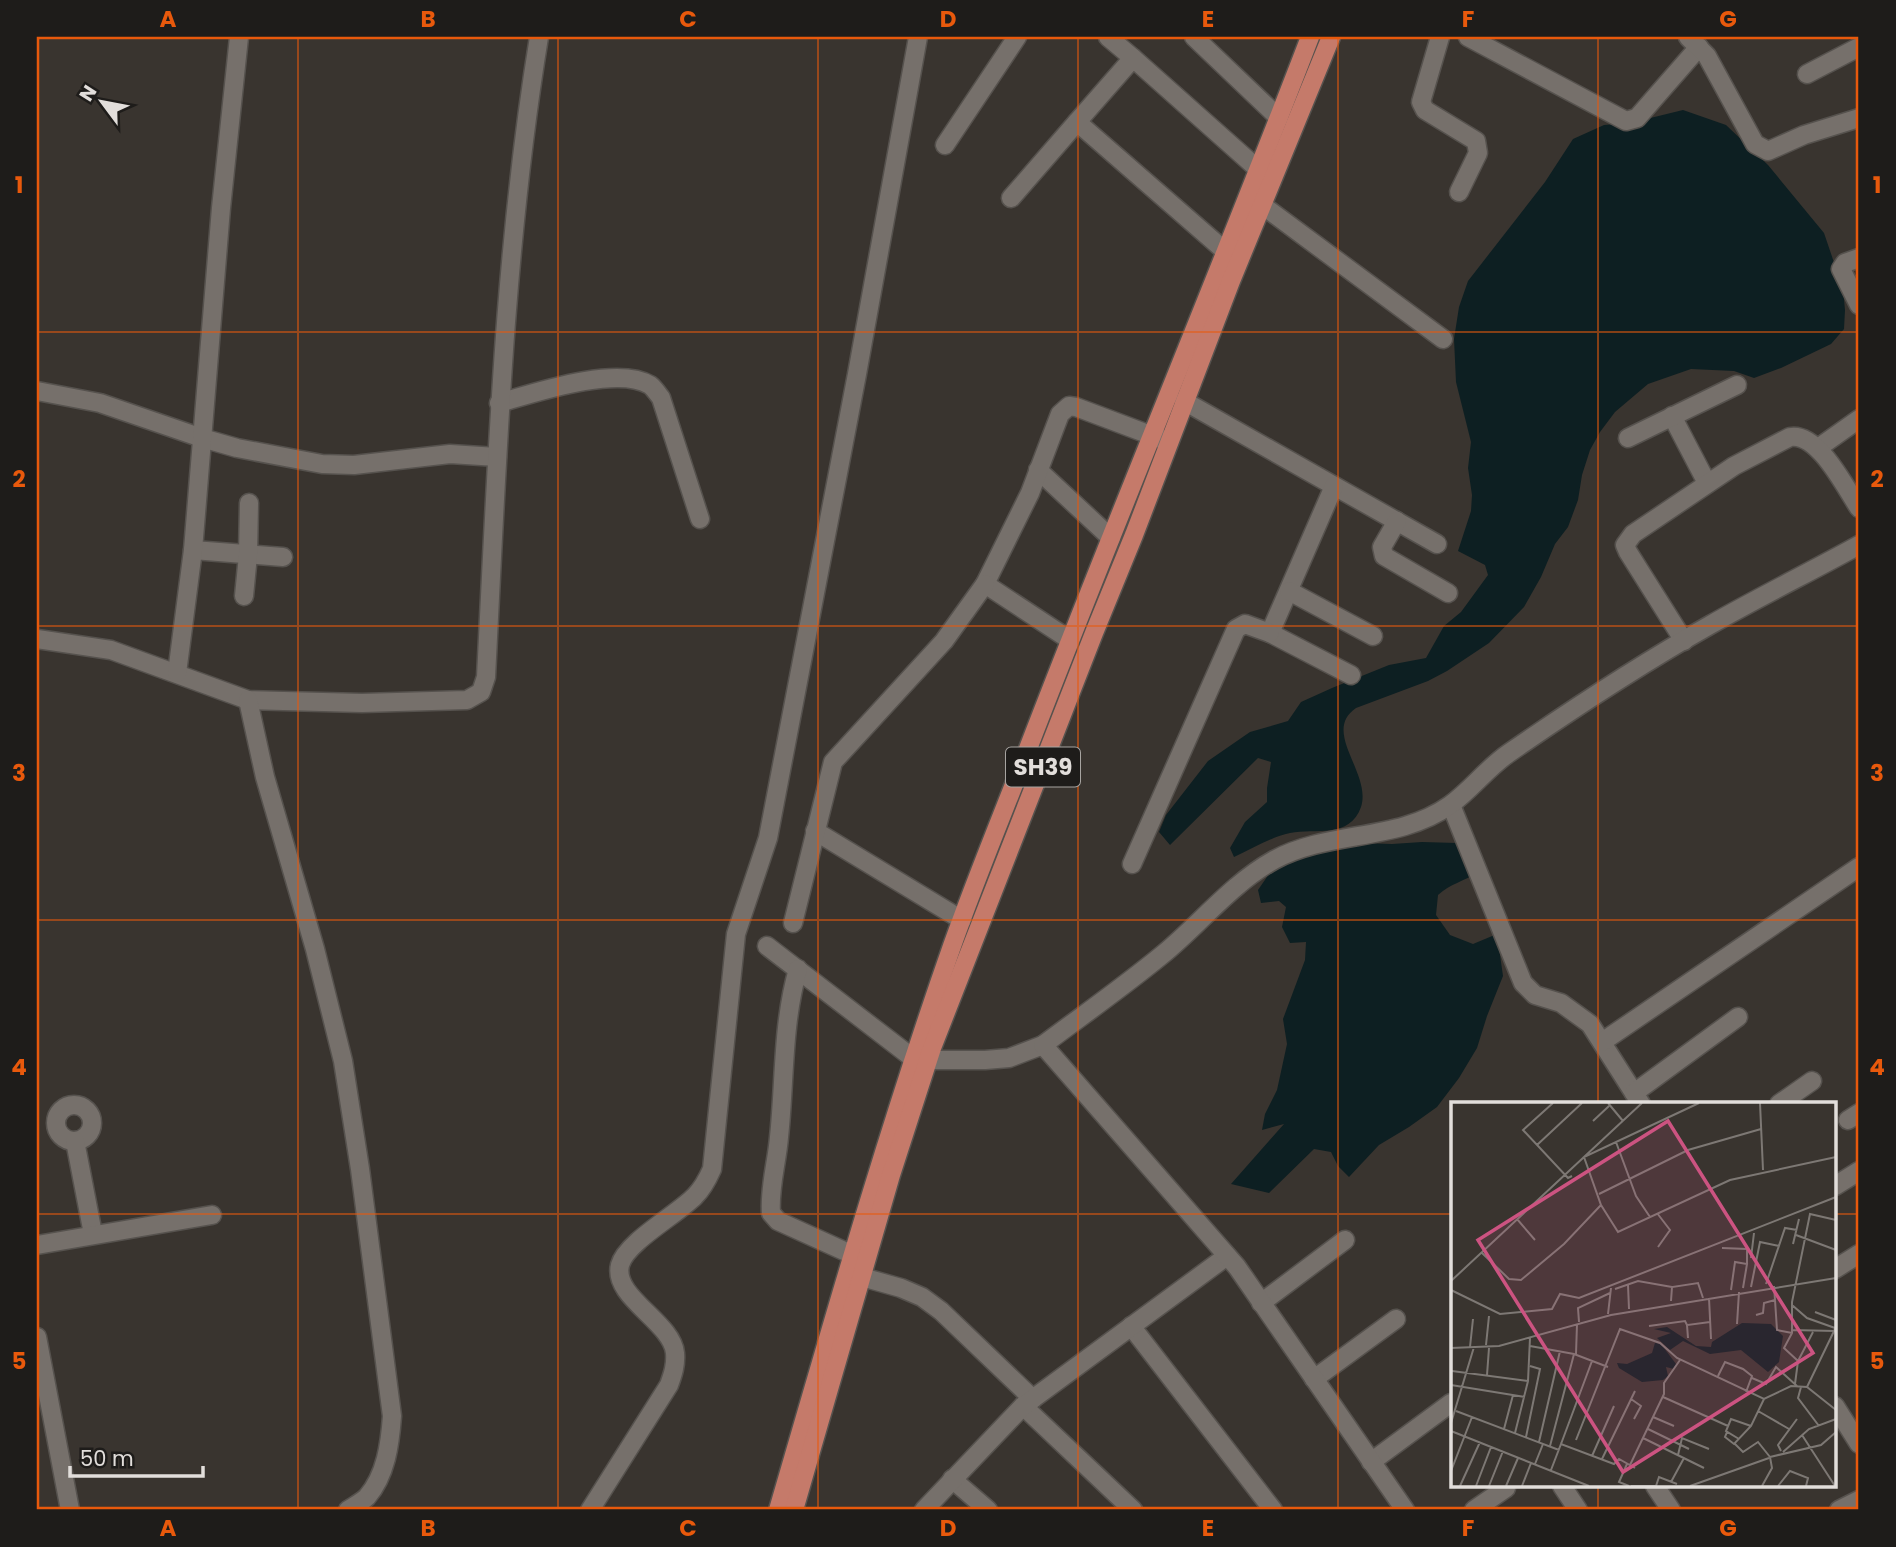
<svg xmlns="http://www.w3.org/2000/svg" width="1896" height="1547" font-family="Poppins,sans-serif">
<rect width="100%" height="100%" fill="#39342f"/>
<g fill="#0d1f22">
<path d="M 1683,110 L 1726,125 L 1768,165 L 1824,233 L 1843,289 L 1845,310 L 1844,329 L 1831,344 L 1781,368 L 1754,378 L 1734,371 L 1691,369 L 1648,384 L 1615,412 L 1600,432 L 1590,450 L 1582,475 L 1578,500 L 1568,527 L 1555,544 L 1541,577 L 1524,607 L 1489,643 L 1447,671 L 1428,681 L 1356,708 C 1321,732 1372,773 1361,807 C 1350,839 1315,828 1290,833 C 1271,837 1252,849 1234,857 L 1230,848 L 1245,822 L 1267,802 L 1267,788 L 1271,762 L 1258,758 L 1170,845 L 1159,832 L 1166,815 L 1208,761 L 1250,732 L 1288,721 L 1301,702 L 1332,688 L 1389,665 L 1426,658 L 1444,626 L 1461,612 L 1488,575 L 1485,565 L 1458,551 L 1471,511 L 1472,495 L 1468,468 L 1471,442 L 1456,382 L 1454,339 L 1459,307 L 1468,281 L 1545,182 L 1573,139 L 1604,125 L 1630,123 Z"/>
<path d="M 1422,842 L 1457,843 L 1477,873 C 1464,881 1450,884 1438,895 L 1436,915 L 1450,935 L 1473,944 L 1497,934 L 1503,976 L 1487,1016 L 1477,1048 L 1459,1078 L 1437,1107 L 1409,1127 L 1379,1145 L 1349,1177 L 1338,1166 L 1331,1152 L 1314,1149 L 1269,1193 L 1231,1184 L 1284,1124 L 1262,1130 L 1265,1114 L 1277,1090 L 1287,1044 L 1283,1019 L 1305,960 L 1306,942 L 1290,943 L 1282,927 L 1286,907 L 1279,901 L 1261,903 L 1258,890 L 1269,874 L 1287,858 L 1358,843 L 1392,844 Z"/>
</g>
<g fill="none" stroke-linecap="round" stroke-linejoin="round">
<defs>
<g id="minor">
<path d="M 1108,37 L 1133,58"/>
<path d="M 1194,37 L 1279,118"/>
<path d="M 1440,37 L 1421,102 L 1425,110 L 1476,141 L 1478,153 L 1459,192"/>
<path d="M 1468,37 L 1626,121 L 1637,118 L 1699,47"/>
<path d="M 1688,37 L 1707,56 L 1755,144 L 1768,151 L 1804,135 L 1859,118"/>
<path d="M 1807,74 L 1859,47"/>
<path d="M 945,145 L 1017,37"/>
<path d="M 1011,198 L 1077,122"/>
<path d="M 1262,205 L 1443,339"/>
<path d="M 1225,251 L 1077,122 L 1133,58 L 1259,170"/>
<path d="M 1859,258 L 1845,263 L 1841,269 L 1859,305"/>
<path d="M 37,391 L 100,403 L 202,438 L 237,448 L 322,464 L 354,465 L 450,454 L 497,457"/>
<path d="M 1184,401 L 1437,544"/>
<path d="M 499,403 C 534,393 617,365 650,385 C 654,388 658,394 661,398 L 700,519"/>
<path d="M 1672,416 L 1707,483"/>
<path d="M 1628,438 L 1737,385"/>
<path d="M 1818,448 L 1859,419"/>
<path d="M 1038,470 L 1111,538"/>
<path d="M 1334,486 L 1270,633 L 1351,675"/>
<path d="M 1397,521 L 1382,547 L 1384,556 L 1448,593"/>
<path d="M 193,550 L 283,557"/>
<path d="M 1289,591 L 1373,636"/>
<path d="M 244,596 L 248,555 L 249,503"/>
<path d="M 37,639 L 111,650 L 248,700 L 362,703 L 467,700 L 481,692 L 486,677 C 497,463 504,249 539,37"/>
<path d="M 1070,640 L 985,584 L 1030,493 L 1060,414 L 1069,406 L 1076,407 L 1169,442"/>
<path d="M 1684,641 L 1628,552 L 1625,545 L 1633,534 L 1734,466 L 1790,437 C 1818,432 1845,487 1859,508"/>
<path d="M 177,673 L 193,550 L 221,208 L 239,37"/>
<path d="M 248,700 L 265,777 L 315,949 L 343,1061 L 360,1169 L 392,1416 C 390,1444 386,1475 367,1497 C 362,1502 354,1506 348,1510"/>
<path d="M 1451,805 L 1523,983 L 1535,995 L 1561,1003 L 1590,1024 L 1641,1104"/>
<path d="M 815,831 L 962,920"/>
<path d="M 1132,864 L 1236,629 L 1245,624 L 1270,633"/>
<path d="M 793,923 L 833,762 L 944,641 L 985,584"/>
<path d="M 767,946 L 914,1059"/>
<path d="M 798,969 C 782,1025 785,1081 779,1137 C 777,1162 769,1188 771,1213 L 778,1221 L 853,1255"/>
<path d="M 1602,1042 L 1859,867"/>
<path d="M 928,1060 L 985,1060 L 1009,1058 L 1043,1045"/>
<path d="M 1634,1093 L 1738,1017"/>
<path d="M 1779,1104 L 1812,1081"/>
<circle cx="74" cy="1123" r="18"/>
<path d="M 1848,1120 L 1859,1113"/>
<path d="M 75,1141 L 93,1234"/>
<path d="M 1835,1186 L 1859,1171"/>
<path d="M 37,1245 L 212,1215"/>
<path d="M 1835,1269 L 1859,1254"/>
<path d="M 862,1277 L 901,1288 L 922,1297 L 941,1311 L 1033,1399"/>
<path d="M 1261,1303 L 1345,1240"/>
<path d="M 1131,1326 L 1273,1510"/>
<path d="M 37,1337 L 70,1510"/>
<path d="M 1314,1379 L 1396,1319"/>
<path d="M 1023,1406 L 1133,1510"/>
<path d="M 1835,1406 L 1859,1444"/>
<path d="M 1371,1462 L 1451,1403"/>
<path d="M 952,1479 L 988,1510"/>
<path d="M 1562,1486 L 1578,1510"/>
<path d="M 1655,1486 L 1671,1510"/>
<path d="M 590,1510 L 669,1385 C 673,1374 676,1365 675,1353 C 672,1322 612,1297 620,1265 C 626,1242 678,1214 695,1196 C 703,1188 708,1178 712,1169 L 736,934 L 768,838 L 857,374 L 918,37"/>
<path d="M 924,1510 L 1023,1406 L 1227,1256"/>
<path d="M 1405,1510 L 1237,1267 L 1043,1045 C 1083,1015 1123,987 1162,955 C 1199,925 1231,884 1274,860 C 1329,830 1398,842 1450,805 C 1471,790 1487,768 1509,753 C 1574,708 1641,664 1710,625 C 1759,597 1810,572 1859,545"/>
<path d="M 1474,1510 L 1506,1488"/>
<path d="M 1839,1510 L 1859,1500"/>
</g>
<g id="primary">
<path d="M 778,1510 C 833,1321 887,1131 952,946 C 975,881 1001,818 1026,754 C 1118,514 1218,277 1310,37"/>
<path d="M 794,1510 L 891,1175 L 932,1048 L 1094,633 L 1134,535 L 1231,281 L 1331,37"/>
</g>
</defs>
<use href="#minor" stroke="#56524e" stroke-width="21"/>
<use href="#primary" stroke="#56524e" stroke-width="21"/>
<use href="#minor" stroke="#76706b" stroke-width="18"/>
<use href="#primary" stroke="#c57a6a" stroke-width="18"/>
</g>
<path fill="none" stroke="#e8590c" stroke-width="2" stroke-opacity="0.55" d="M 298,37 L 298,1510M 558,37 L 558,1510M 818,37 L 818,1510M 1078,37 L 1078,1510M 1338,37 L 1338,1510M 1598,37 L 1598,1104M 37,332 L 1859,332M 37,626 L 1859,626M 37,920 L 1859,920M 37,1214 L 1453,1214M 1835,1214 L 1859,1214M 1598,1486 L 1598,1510"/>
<g text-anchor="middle" stroke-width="5" stroke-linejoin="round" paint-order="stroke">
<rect fill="#1e1c1a" stroke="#a7a4a1" stroke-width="2" x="1006" y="747.5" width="74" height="39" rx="5"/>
<g font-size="23" font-weight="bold" fill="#e2dedb">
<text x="1043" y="775">SH39</text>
</g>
</g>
<g transform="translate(1451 1102)">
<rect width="385" height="385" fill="#39342f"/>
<path d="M 291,221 L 320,222 L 332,234 L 328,260 L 317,270 L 290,248 L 259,252 L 232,239 L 219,248 L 206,236 L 220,231 L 203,227 L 216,225 L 245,244 L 260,245 L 261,240 ZM 204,241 L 210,242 L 225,262 L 223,267 L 215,265 L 217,274 L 212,278 L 191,280 L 168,266 L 166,261 L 176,262 L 201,251 Z" fill="#0d1f22"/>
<path fill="none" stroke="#7d7874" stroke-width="2" d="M 102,1 L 72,28 L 117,76 L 121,74M 157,1 L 172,19M 248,1 L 133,55 L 150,103 L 167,130 L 279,78 L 385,55M 309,1 L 312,68M 142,19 L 158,4M 165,40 L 185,94 L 199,115M 86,43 L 131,1M 148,92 L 237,48 L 310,27M 206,111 L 219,128 L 207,145M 66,117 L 84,138M 345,133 L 385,148M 342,142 L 348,117M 271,146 L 296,147 L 296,162M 30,150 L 58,177 L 70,178 L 113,142 L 150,103M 300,156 L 303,131M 0,179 L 191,1M 315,182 L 334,126 L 346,128M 177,183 L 178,207M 300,185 L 309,140 L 328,144M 164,187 L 187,179 L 221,185M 0,188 L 49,212 L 101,207 L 109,192 L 128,196 L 385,95M 280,188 L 284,160 L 296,162 L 292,186M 258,196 L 260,237M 324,198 L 326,228 L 341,231M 220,199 L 221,185 L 247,181 L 252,196M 341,203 L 356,216 L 384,226M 364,210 L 385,218M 157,212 L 160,186M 305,213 L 312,211 L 313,201 L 324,198 L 323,184M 128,220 L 127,206 L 159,191M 286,222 L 288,190M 198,224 L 234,219 L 236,223M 341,228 L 384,229M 237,236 L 236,223 L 259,220M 35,243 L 38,214M 79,244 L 123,252 L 157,265M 19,245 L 22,217M 0,246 L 48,244 L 160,213 L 385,176M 125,252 L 126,222M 347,259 L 333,246 L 341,231 L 341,200 L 359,112 L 385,118M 1,269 L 77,279M 36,273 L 38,246M 267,274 L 274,260 L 292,267 L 301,274 L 295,290M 301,276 L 315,282 L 325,265 L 346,284M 344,282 L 347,259 L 362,230M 0,283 L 74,295M 350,285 L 347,296 L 368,324M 356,285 L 385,225M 212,295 L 277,324M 180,297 L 190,304 L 183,317M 5,309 L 108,348M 307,309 L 338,327M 202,315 L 223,324M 0,321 L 23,245M 53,327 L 62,293M 197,327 L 238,347M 0,329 L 138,384M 276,330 L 274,335 L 283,342 L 300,324 L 313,297M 64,331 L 77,279 L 79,236M 351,333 L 384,384M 75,335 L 89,267 L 79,264M 192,336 L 253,366M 288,337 L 275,329 L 280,317 L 300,324M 125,338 L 169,227 L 209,241 L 226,256 L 313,297 L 340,284 L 356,285 L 385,308M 88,340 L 109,249M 283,341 L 292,350 L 307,340 L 319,355M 110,342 L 141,259M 99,344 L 123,252M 330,349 L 327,343 L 346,317M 332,350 L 358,327 L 385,317M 227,353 L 231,336 L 258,347M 141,354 L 163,304M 151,357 L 184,289M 84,362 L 92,342M 176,362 L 168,380 L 178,384M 179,363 L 213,292 L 213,281 L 229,258M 100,368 L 110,342 L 163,362 L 168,357 L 184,366M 0,369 L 21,315M 220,380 L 233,356M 9,384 L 29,340M 25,384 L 40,345M 38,384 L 52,349M 55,384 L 67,356M 71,384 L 80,361M 180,384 L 206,384M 205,384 L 208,375 L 226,382M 239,384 L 318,356M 311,384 L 321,366 L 319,355 L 370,343 L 385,330M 327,384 L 339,369 L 357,376 L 355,384"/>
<path fill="#cc5381" fill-opacity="0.15" stroke="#cc5381" stroke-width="3.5" d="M 217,19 L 362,251 L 172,370 L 27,138 Z"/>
<rect width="385" height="385" fill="none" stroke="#e2dedb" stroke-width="3.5"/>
</g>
<rect width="1896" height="1547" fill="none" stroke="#1e1c1a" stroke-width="77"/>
<g transform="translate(102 102) rotate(302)" stroke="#1e1c1a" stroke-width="5" paint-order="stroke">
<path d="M0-5L12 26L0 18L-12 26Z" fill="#e2dedb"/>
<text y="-10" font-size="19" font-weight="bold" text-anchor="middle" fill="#e2dedb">N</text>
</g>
<path d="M70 1466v10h133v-10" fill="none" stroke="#e2dedb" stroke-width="3.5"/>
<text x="80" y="1466" font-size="21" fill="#e2dedb" stroke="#1e1c1a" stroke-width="5" paint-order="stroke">50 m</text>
<rect x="38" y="38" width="1819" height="1470" fill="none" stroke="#e8590c" stroke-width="2.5"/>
<g font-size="23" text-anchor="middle" font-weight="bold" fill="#e8590c">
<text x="168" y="27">A</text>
<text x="428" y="27">B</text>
<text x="688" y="27">C</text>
<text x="948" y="27">D</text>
<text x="1208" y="27">E</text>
<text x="1468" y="27">F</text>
<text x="1728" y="27">G</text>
<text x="19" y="193">1</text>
<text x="1877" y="193">1</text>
<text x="19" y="487">2</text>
<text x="1877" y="487">2</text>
<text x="19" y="781">3</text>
<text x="1877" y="781">3</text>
<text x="19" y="1075">4</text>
<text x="1877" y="1075">4</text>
<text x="19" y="1369">5</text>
<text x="1877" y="1369">5</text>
<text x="168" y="1536">A</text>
<text x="428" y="1536">B</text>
<text x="688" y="1536">C</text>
<text x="948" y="1536">D</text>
<text x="1208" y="1536">E</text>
<text x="1468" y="1536">F</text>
<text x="1728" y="1536">G</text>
</g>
</svg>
